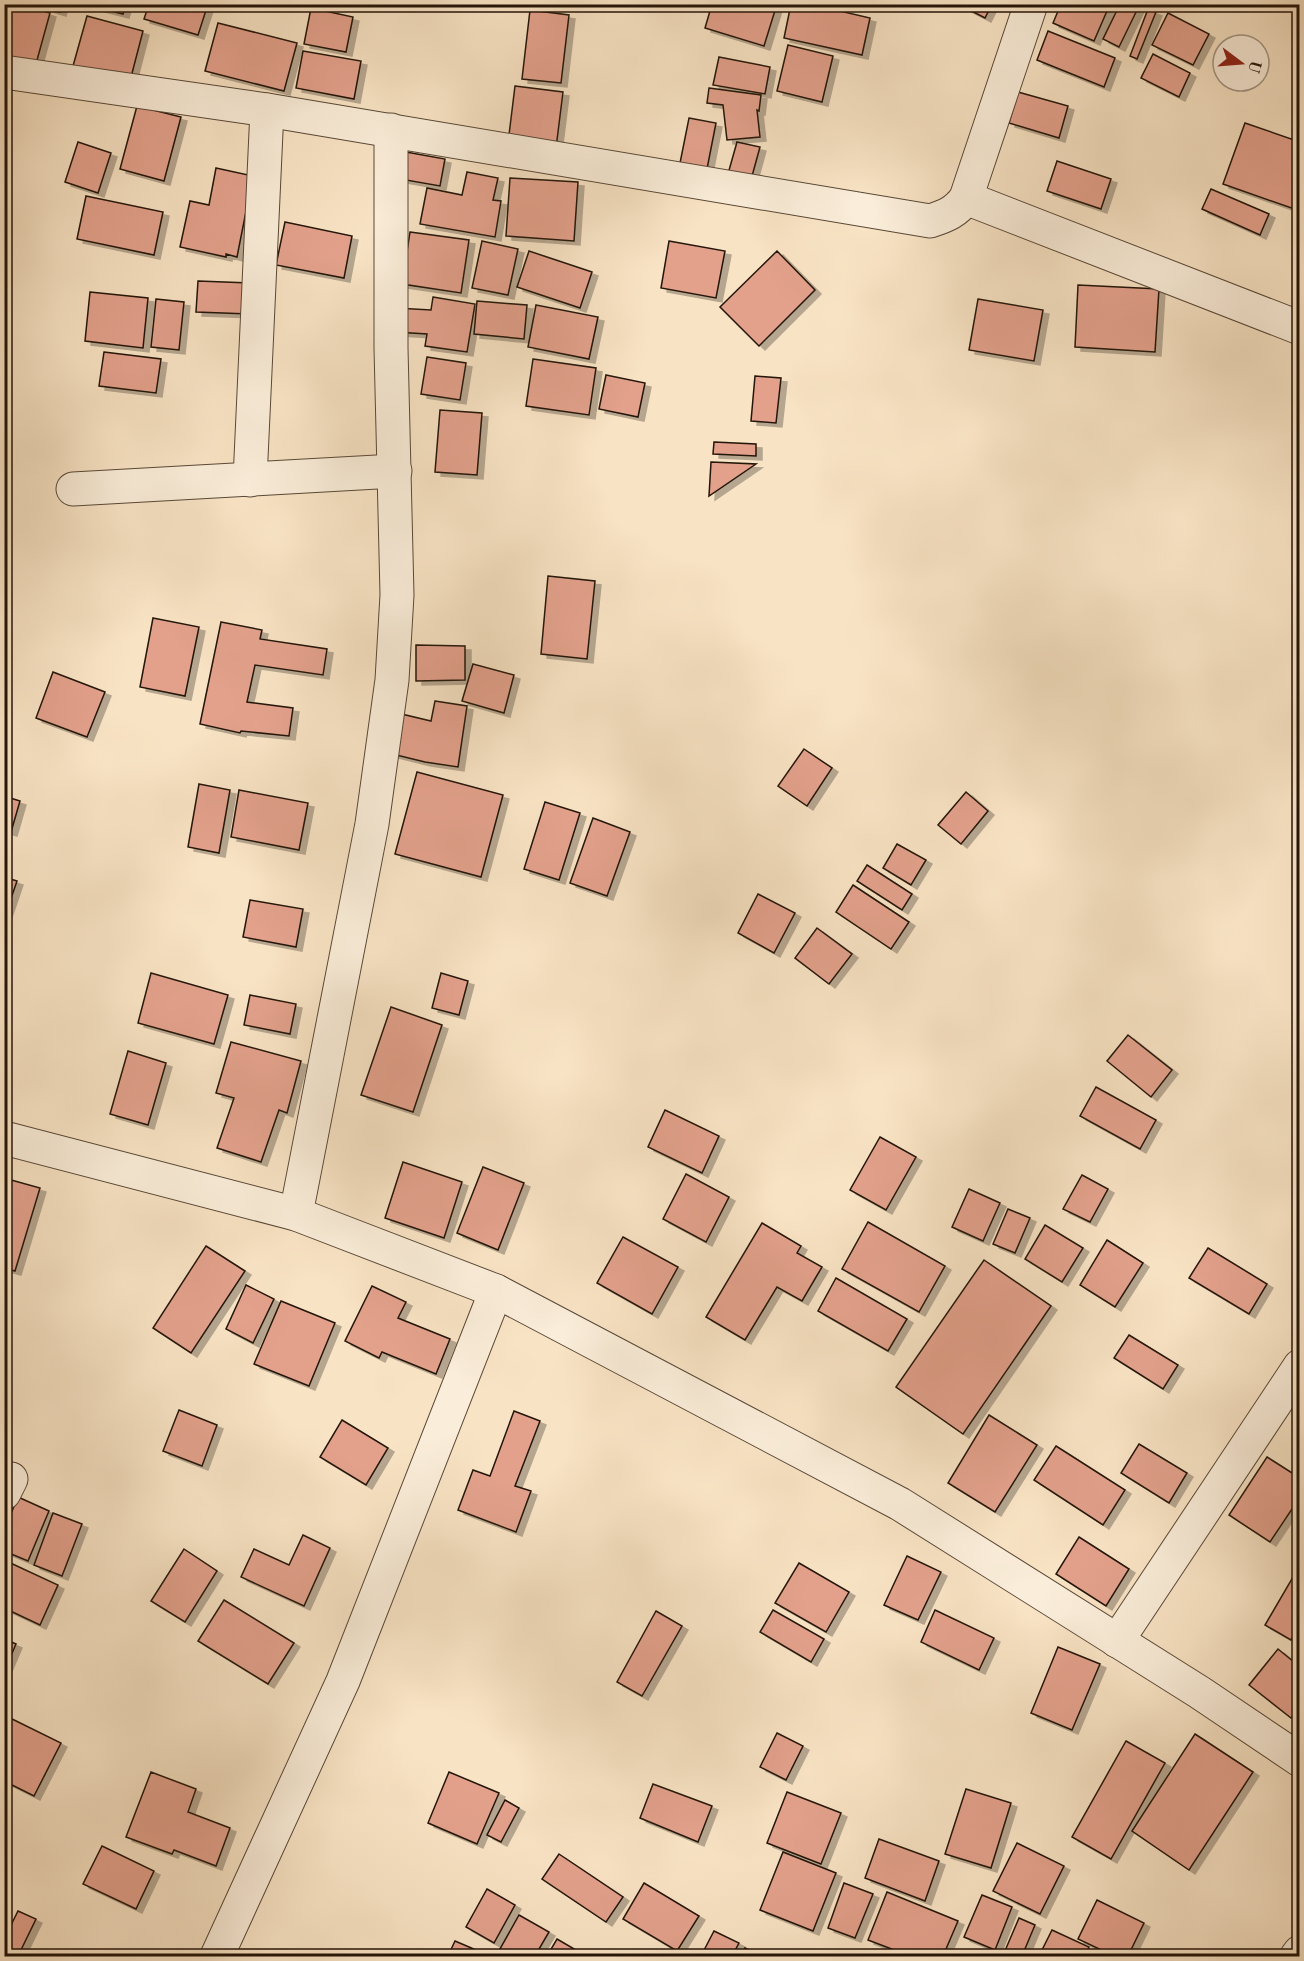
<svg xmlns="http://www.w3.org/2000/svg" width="1304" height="1961" font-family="'Old Standard TT',serif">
<defs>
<filter id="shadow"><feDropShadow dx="6" dy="4" stdDeviation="0" flood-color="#0004"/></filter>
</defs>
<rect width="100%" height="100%" fill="#f8e3c4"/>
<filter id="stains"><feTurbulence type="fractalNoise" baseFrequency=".00333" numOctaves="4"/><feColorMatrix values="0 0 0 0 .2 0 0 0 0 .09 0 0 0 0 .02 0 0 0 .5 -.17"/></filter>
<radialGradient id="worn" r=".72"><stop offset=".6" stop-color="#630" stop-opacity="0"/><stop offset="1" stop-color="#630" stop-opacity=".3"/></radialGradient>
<g fill="#e3a18c" stroke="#241508" stroke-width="1.5" filter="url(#shadow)">
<path d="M 4,4 L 22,4 L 50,13 L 34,71 L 4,62 Z"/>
<path d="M 34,4 L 62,4 L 60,12 Z"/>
<path d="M 96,4 L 126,4 L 123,14 L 95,7 Z"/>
<path d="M 149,4 L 208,4 L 198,35 L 144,19 Z"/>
<path d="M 712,4 L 777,4 L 764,46 L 705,28 Z"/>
<path d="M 791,4 L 810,4 L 870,18 L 862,55 L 784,38 Z"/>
<path d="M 958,4 L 992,4 L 985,18 Z"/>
<path d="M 1061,4 L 1110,4 L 1094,41 L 1053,23 Z"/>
<path d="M 1120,4 L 1139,6 L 1119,47 L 1103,39 Z"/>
<path d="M 311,8 L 353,17 L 346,52 L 304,44 Z"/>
<path d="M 1148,9 L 1156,12 L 1137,59 L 1130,56 Z"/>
<path d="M 530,10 L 569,15 L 561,83 L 522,79 Z"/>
<path d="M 1168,13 L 1209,34 L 1193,65 L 1152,45 Z"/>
<path d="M 87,16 L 143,31 L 130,81 L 73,66 Z"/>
<path d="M 218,23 L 297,43 L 284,91 L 205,71 Z"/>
<path d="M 1048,31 L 1115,58 L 1104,87 L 1037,60 Z"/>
<path d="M 788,45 L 833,56 L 822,102 L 777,91 Z"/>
<path d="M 303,51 L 361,61 L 354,99 L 296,88 Z"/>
<path d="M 1153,54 L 1190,73 L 1179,97 L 1141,78 Z"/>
<path d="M 719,57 L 770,67 L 765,94 L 713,85 Z"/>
<path d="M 515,86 L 563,92 L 556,148 L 508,143 Z"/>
<path d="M 709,88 L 761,95 L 759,111 L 757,110 L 760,137 L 727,140 L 723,105 L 707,103 Z"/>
<path d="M 1018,92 L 1068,106 L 1059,138 L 1009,123 Z"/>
<path d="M 137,106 L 181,117 L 164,181 L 120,169 Z"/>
<path d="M 689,118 L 716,123 L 706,174 L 679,168 Z"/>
<path d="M 1245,123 L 1300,142 L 1300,211 L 1223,184 Z"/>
<path d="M 78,142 L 111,153 L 98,193 L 65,182 Z"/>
<path d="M 737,142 L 760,147 L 749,187 L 726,181 Z"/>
<path d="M 406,152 L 445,159 L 440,186 L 400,179 Z"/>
<path d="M 1057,161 L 1111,179 L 1101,209 L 1047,191 Z"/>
<path d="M 216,168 L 253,176 L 237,257 L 226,254 L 226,257 L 180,247 L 190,201 L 209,205 Z"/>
<path d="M 467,172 L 498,178 L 493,200 L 501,201 L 495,237 L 420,224 L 427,188 L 462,195 Z"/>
<path d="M 510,178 L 578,182 L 574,241 L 506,236 Z"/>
<path d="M 1211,189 L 1269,214 L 1260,235 L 1202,209 Z"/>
<path d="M 86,196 L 163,212 L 154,255 L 77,239 Z"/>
<path d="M 285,222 L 352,236 L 344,278 L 276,265 Z"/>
<path d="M 410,232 L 469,240 L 461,293 L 402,284 Z"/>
<path d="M 482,241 L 518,249 L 508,295 L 472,288 Z"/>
<path d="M 669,241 L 725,251 L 716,298 L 661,288 Z"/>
<path d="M 529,251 L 592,272 L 580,308 L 517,287 Z"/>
<path d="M 777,251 L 815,290 L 759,346 L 720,307 Z"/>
<path d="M 198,281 L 250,283 L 249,314 L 196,312 Z"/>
<path d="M 1078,285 L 1159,289 L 1155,352 L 1075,347 Z"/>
<path d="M 90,292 L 148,298 L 143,348 L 85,341 Z"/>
<path d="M 433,297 L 475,304 L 467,352 L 425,346 L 427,334 L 395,332 L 396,308 L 431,310 Z"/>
<path d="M 156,299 L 184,302 L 179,350 L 151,347 Z"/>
<path d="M 978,299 L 1043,310 L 1034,361 L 969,350 Z"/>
<path d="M 477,301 L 527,305 L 524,339 L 474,334 Z"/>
<path d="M 536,305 L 598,317 L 589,359 L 528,347 Z"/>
<path d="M 104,352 L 161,359 L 156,393 L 99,386 Z"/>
<path d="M 427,357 L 466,363 L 460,400 L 421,394 Z"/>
<path d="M 533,359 L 596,368 L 589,415 L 526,406 Z"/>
<path d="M 606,375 L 645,383 L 638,417 L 599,409 Z"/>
<path d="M 755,376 L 781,378 L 776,423 L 751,421 Z"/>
<path d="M 440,410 L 482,413 L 477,475 L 435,472 Z"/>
<path d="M 714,442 L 756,444 L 756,456 L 713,454 Z"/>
<path d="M 711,462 L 756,464 L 709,496 Z"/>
<path d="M 548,576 L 595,581 L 587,659 L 541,654 Z"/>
<path d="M 153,618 L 199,627 L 185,696 L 140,687 Z"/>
<path d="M 221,622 L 262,630 L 260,639 L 327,649 L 323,675 L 255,665 L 247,702 L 293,708 L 289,736 L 241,731 L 240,733 L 200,724 Z"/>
<path d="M 416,645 L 465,646 L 465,680 L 416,681 Z"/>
<path d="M 473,664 L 514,675 L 504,713 L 462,701 Z"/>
<path d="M 53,672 L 105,692 L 87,737 L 36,718 Z"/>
<path d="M 435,701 L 467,706 L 458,767 L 425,762 L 384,752 L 393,712 L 431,721 Z"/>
<path d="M 804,749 L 832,768 L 807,806 L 778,786 Z"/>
<path d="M 417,772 L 503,795 L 481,877 L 395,854 Z"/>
<path d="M 199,784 L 230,790 L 219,853 L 188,847 Z"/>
<path d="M 239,790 L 308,803 L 299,850 L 231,837 Z"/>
<path d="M 966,792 L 988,811 L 961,844 L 938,825 Z"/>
<path d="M 4,796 L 20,801 L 11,832 L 4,830 Z"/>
<path d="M 545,802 L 580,813 L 559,880 L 524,869 Z"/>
<path d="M 593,818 L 630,832 L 607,896 L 570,883 Z"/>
<path d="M 897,844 L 926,860 L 911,885 L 883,868 Z"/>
<path d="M 867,865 L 912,894 L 902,910 L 857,881 Z"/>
<path d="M 4,877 L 17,881 L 4,919 Z"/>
<path d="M 853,885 L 909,922 L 891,949 L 836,912 Z"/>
<path d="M 758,894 L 795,913 L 774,953 L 738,933 Z"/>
<path d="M 250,900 L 303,909 L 296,947 L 243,937 Z"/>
<path d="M 817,928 L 852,954 L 829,984 L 795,958 Z"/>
<path d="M 151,973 L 228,995 L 214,1044 L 138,1023 Z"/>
<path d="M 441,973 L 468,981 L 459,1015 L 432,1008 Z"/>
<path d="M 250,995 L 296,1004 L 290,1034 L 244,1025 Z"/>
<path d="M 391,1007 L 442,1025 L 413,1112 L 361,1095 Z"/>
<path d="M 1128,1035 L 1172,1070 L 1151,1097 L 1107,1061 Z"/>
<path d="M 231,1042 L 301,1061 L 287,1113 L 279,1110 L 261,1162 L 217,1148 L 234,1098 L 216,1093 Z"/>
<path d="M 128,1051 L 166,1063 L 148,1125 L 110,1114 Z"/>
<path d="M 1096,1087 L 1156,1120 L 1140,1149 L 1080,1116 Z"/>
<path d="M 665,1110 L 719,1136 L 702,1173 L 648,1147 Z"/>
<path d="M 880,1137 L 916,1157 L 886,1210 L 850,1190 Z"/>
<path d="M 403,1162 L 462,1182 L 444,1238 L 385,1218 Z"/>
<path d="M 483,1167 L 524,1183 L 498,1250 L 457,1233 Z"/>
<path d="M 686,1174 L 729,1197 L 706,1242 L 663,1219 Z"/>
<path d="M 1082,1175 L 1108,1189 L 1090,1222 L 1063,1209 Z"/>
<path d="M 4,1178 L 40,1188 L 15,1271 L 4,1268 Z"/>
<path d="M 969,1189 L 1000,1203 L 983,1241 L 952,1227 Z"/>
<path d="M 1008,1209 L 1030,1218 L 1015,1253 L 993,1244 Z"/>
<path d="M 868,1222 L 945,1266 L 919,1312 L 842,1269 Z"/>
<path d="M 762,1223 L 801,1246 L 797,1253 L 822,1267 L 802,1301 L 777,1287 L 745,1340 L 706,1317 Z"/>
<path d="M 1045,1225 L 1083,1248 L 1062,1282 L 1025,1259 Z"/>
<path d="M 623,1237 L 678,1267 L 652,1314 L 597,1283 Z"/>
<path d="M 1107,1240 L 1143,1263 L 1115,1307 L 1080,1285 Z"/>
<path d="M 206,1246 L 245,1271 L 191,1353 L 153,1328 Z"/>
<path d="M 1208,1248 L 1267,1284 L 1249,1314 L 1189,1278 Z"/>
<path d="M 984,1260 L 1051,1306 L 963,1434 L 896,1387 Z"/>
<path d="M 836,1278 L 907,1319 L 888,1351 L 818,1311 Z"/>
<path d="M 246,1285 L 274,1299 L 253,1343 L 226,1329 Z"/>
<path d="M 372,1286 L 406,1302 L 398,1318 L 450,1339 L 436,1374 L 382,1352 L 379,1358 L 345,1341 Z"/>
<path d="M 281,1301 L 335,1323 L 309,1386 L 254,1364 Z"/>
<path d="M 1129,1335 L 1178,1365 L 1163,1389 L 1114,1358 Z"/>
<path d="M 179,1410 L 217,1425 L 202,1466 L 163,1451 Z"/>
<path d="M 514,1411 L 540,1421 L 515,1486 L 531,1491 L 516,1532 L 458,1510 L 473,1470 L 490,1476 Z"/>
<path d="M 989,1415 L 1037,1445 L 995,1512 L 948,1483 Z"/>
<path d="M 342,1420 L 388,1448 L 366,1485 L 320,1457 Z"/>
<path d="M 1139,1444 L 1187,1473 L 1169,1503 L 1121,1473 Z"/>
<path d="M 1056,1446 L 1125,1490 L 1103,1525 L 1034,1480 Z"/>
<path d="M 1267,1457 L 1300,1478 L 1300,1497 L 1270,1542 L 1229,1515 Z"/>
<path d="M 18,1497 L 49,1511 L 28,1561 L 4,1551 L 4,1530 Z"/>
<path d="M 53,1513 L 82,1524 L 62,1576 L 34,1565 Z"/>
<path d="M 303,1535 L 330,1548 L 304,1606 L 241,1577 L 254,1549 L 289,1565 Z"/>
<path d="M 1079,1537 L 1129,1569 L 1106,1606 L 1056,1574 Z"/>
<path d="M 184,1549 L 217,1571 L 185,1622 L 151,1601 Z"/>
<path d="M 907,1556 L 941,1572 L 918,1620 L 884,1605 Z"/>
<path d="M 4,1560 L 58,1585 L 40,1625 L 4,1608 Z"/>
<path d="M 799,1563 L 849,1592 L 826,1632 L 775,1603 Z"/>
<path d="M 1300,1565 L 1300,1625 L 1291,1640 L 1265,1625 Z"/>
<path d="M 224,1600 L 294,1643 L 268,1684 L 198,1641 Z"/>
<path d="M 773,1610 L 824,1639 L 811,1662 L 760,1632 Z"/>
<path d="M 935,1610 L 994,1638 L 979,1670 L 921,1642 Z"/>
<path d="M 656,1611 L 682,1626 L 642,1696 L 617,1682 Z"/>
<path d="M 4,1639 L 16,1644 L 4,1672 Z"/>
<path d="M 1058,1647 L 1100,1664 L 1072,1730 L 1031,1713 Z"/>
<path d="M 1278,1649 L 1300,1667 L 1300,1708 L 1291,1718 L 1249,1685 Z"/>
<path d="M 4,1715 L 61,1743 L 34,1796 L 4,1781 Z"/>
<path d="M 777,1733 L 803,1746 L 786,1780 L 760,1767 Z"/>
<path d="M 1195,1734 L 1253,1772 L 1189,1870 L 1132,1831 Z"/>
<path d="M 1126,1741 L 1165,1763 L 1111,1859 L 1072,1837 Z"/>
<path d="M 151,1772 L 196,1789 L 188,1812 L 230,1828 L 216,1866 L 174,1850 L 172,1854 L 126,1837 Z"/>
<path d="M 449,1772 L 499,1793 L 477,1844 L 428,1823 Z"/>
<path d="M 653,1784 L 712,1806 L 698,1842 L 640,1818 Z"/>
<path d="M 966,1789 L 1011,1803 L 991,1868 L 945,1854 Z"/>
<path d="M 787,1792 L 841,1813 L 821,1864 L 767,1843 Z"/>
<path d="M 505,1800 L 519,1808 L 501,1842 L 487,1835 Z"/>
<path d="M 879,1839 L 939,1861 L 925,1901 L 865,1878 Z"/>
<path d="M 1017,1843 L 1064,1866 L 1040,1914 L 993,1891 Z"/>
<path d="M 102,1846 L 154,1871 L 136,1909 L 83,1884 Z"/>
<path d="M 783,1852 L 836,1873 L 813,1931 L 760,1910 Z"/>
<path d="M 559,1854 L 623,1897 L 606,1922 L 542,1879 Z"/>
<path d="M 644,1883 L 699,1916 L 677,1951 L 623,1919 Z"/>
<path d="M 844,1883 L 873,1894 L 855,1938 L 828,1928 Z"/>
<path d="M 487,1889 L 515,1905 L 494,1943 L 466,1927 Z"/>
<path d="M 887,1892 L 958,1921 L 943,1956 L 910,1956 L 868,1940 Z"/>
<path d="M 982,1895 L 1012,1907 L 995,1950 L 964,1937 Z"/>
<path d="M 1097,1900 L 1144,1923 L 1128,1956 L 1114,1956 L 1078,1939 Z"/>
<path d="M 18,1911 L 36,1919 L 18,1956 L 4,1956 L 4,1924 L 10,1927 Z"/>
<path d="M 519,1915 L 549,1932 L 535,1956 L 514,1956 L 500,1949 Z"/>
<path d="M 1019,1918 L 1035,1925 L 1022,1956 L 1012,1956 L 1004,1953 Z"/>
<path d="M 1052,1930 L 1089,1947 L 1084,1956 L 1039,1956 Z"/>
<path d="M 714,1931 L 739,1943 L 732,1956 L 701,1956 Z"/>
<path d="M 557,1939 L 576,1950 L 573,1956 L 547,1956 Z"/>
<path d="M 455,1941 L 490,1956 L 448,1956 Z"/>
<path d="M 745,1948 L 763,1956 L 740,1956 Z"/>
</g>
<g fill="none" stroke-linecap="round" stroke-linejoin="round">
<defs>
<g id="street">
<path d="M 4,72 L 267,110 L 930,221 C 946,216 956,212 966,198 L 1031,4"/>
<path d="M 966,198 L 1300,328"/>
<path d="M 250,480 L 267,110"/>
<path d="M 73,489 L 395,471"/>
<path d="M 4,1138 L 296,1214 L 496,1291 L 900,1504 L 1199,1692 L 1300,1760"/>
<path d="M 296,1214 L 372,824 L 392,680 L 397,595 L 391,348 L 391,130"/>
<path d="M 4,1493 L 11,1479"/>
<path d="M 1117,1641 L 1300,1366"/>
<path d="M 217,1956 L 343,1681 L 496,1291"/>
<path d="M 1297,1956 L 1300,1952"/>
</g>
</defs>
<use href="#street" stroke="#594837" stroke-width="35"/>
<use href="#street" stroke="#faedd9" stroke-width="33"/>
</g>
<rect width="1304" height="1961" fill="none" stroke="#f8e3c4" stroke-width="24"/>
<rect x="6" y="6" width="1292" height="1949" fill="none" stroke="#241508" stroke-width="3"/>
<rect x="12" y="12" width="1280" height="1937" fill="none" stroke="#241508" stroke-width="1.5"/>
<g transform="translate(1241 63) rotate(106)"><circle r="28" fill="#faedd9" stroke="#a49785" stroke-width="1.5"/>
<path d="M0-4.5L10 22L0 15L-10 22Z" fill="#8f2418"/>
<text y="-9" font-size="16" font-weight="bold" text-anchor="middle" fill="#241508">U</text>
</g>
<rect width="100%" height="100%" filter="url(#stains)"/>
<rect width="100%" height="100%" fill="url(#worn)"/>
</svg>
